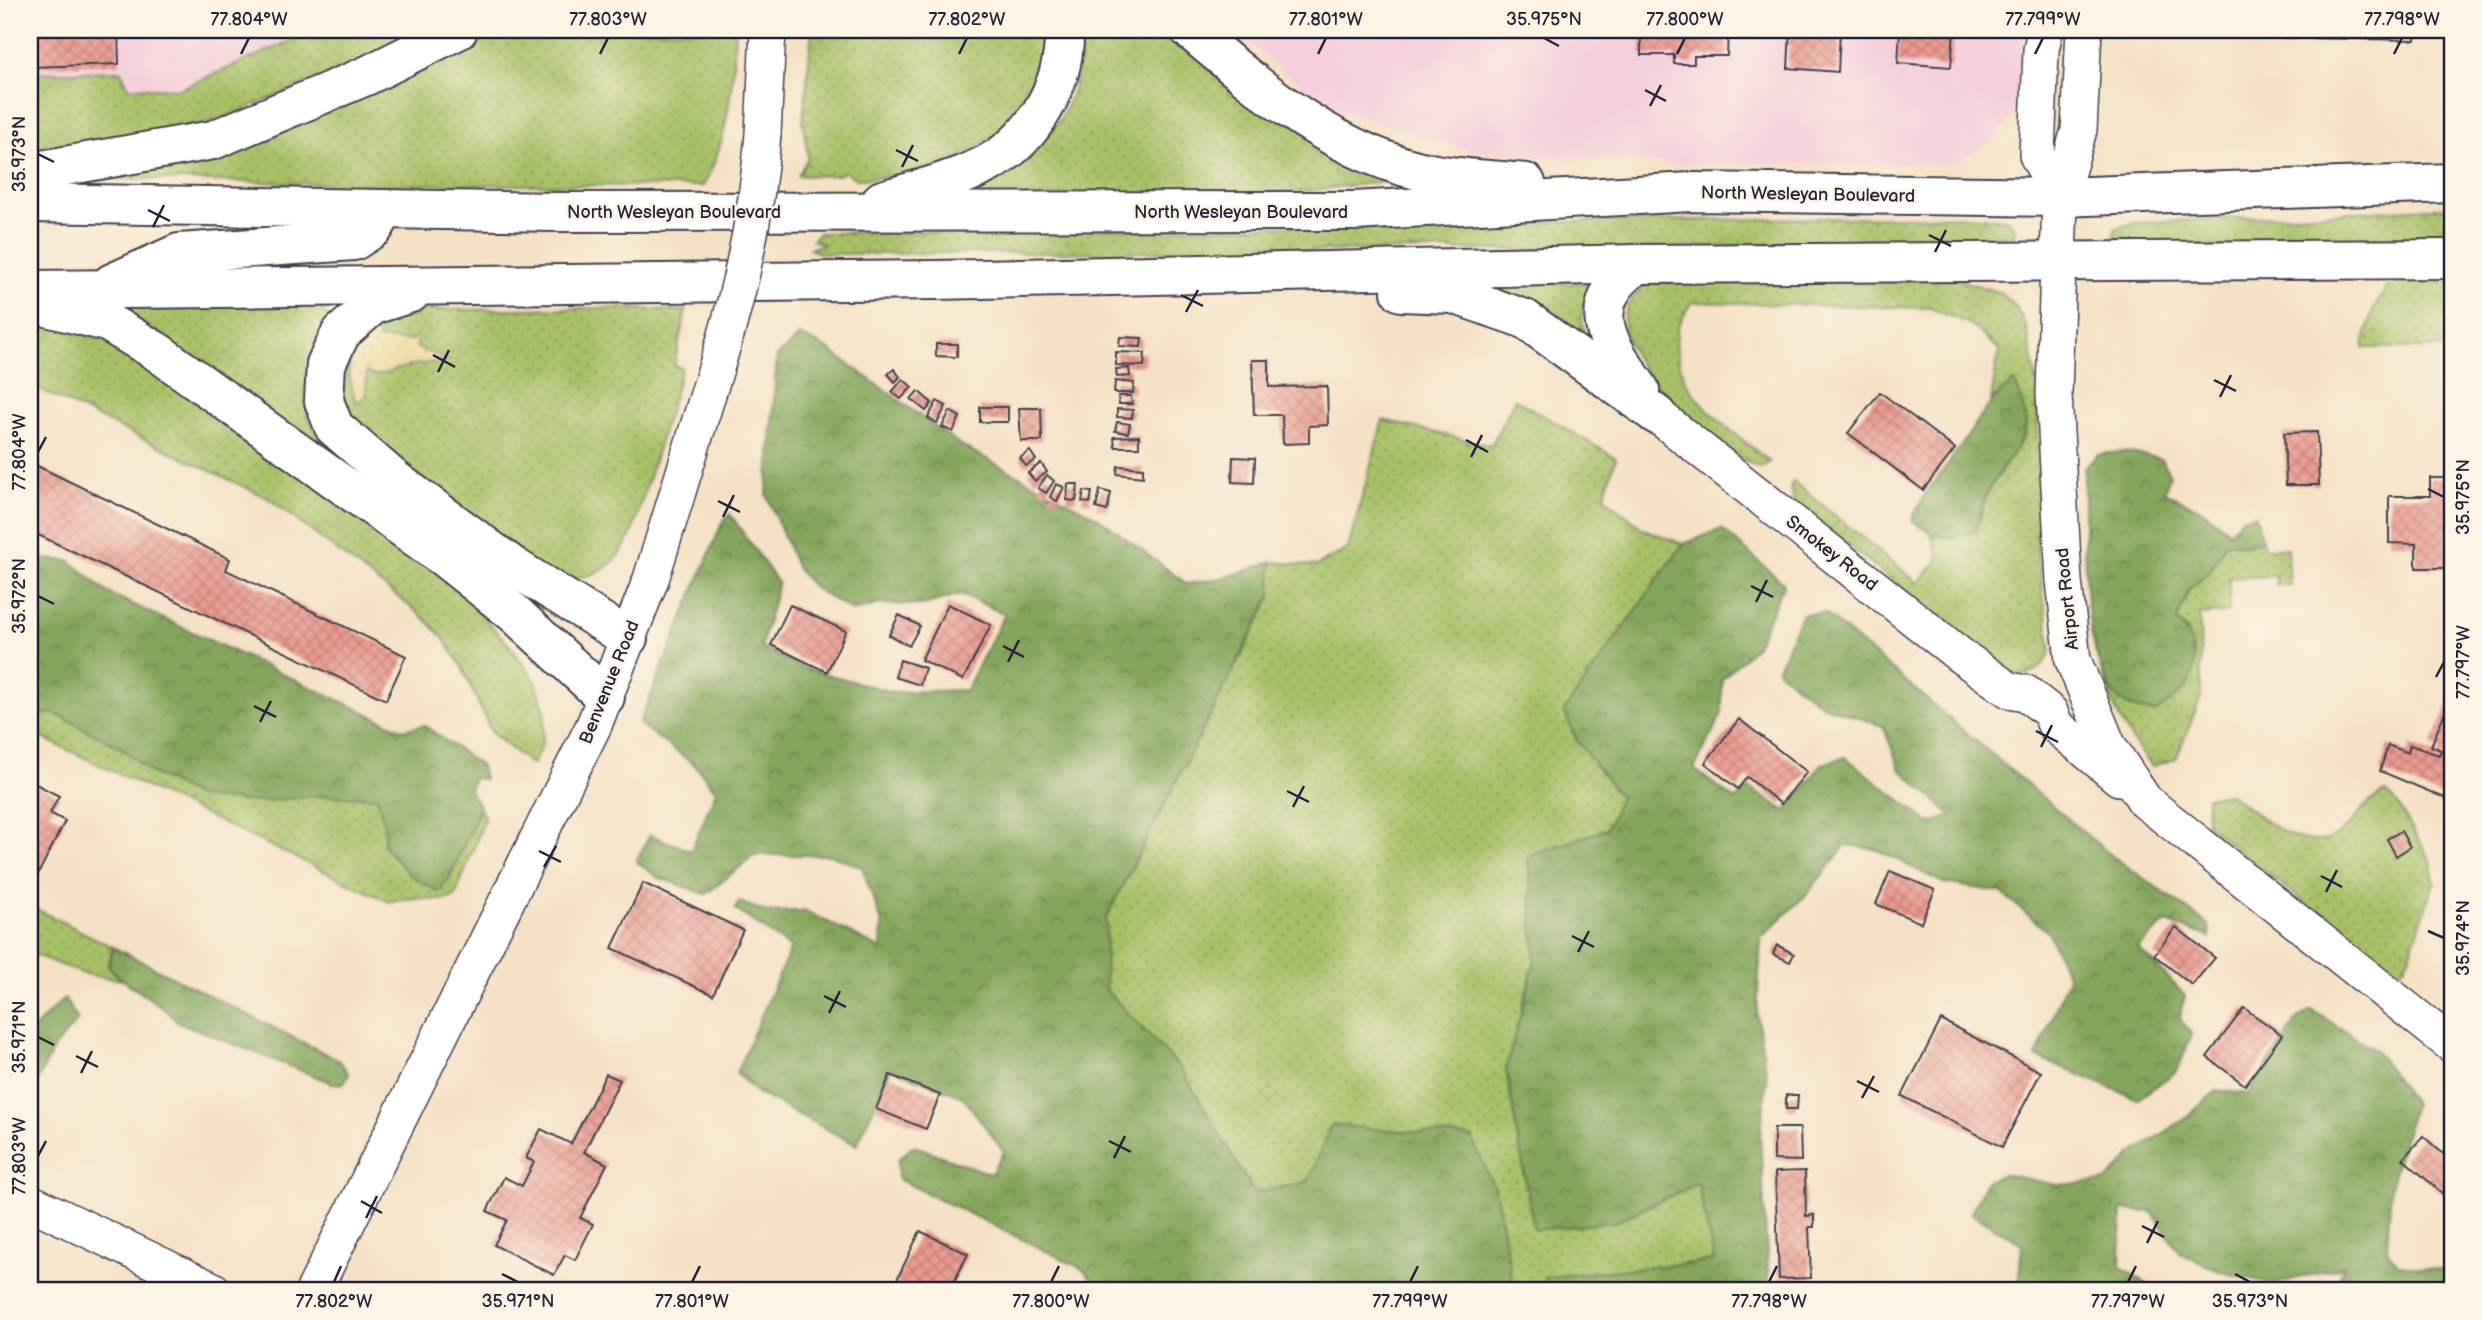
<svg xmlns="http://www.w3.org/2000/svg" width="2482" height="1320" font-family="'Balsamiq Sans',sans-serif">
<defs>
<pattern id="grass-dots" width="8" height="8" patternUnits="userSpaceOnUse" patternTransform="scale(1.75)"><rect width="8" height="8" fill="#a7c066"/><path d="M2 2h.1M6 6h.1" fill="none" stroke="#889c55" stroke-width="1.8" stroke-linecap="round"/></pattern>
<pattern id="forest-crowns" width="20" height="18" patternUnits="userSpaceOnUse" patternTransform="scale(1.75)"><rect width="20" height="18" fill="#85a65b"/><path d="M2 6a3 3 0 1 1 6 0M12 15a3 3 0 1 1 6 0" fill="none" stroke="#6c874c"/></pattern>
<pattern id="sand-dots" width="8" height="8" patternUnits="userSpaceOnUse" patternTransform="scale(1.75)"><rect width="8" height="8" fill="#eeda9e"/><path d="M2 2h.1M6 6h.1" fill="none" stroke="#ccbb89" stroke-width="1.8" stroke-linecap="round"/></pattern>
<pattern id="building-cross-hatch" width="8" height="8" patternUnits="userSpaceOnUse" patternTransform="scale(1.75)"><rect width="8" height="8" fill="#eb9a8f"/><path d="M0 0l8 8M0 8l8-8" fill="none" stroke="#be7d76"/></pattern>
</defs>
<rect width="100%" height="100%" fill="#fcf5e5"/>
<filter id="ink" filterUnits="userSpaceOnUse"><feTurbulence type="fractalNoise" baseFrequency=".0143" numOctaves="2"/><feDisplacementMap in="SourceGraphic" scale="14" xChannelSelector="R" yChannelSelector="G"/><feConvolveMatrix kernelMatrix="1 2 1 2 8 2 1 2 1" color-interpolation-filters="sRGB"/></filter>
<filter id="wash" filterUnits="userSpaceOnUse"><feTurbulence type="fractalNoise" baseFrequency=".00686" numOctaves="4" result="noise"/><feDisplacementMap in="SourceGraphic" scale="28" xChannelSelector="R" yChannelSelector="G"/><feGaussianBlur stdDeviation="1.57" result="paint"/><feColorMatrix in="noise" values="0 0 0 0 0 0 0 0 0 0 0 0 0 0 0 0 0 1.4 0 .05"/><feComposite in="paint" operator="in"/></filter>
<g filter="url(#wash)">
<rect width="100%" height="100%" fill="#f5e1c5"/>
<g fill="#f5cfdb">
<path d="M 30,30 L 435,30 L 30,157 Z"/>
<path d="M 1232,30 L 2025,30 L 2014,115 L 1992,142 L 1953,164 L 1673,164 L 1471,151 L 1331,108 Z"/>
</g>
<g fill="url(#grass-dots)" stroke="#647150" stroke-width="2">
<path d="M 316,30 L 435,30 L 216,121 L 30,157 L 30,73 L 121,71 L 128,87 L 180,89 Z"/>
<path d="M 482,30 L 735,30 C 733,82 729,140 703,186 L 331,184 L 53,177 L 307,111 Z"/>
<path d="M 812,30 L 1048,30 C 1046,45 1046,63 1042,78 C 1040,85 1034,91 1030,97 C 993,154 921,178 856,179 L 845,171 L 840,175 L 798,176 L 808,157 L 803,122 Z"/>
<path d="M 1081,30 L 1174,30 L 1395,180 L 1307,191 L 946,199 C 1033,156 1078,137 1081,30 Z"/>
<path d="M 2452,207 L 2452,236 L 2218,247 L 2150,245 L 2114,238 L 2115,228 L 2135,223 Z"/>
<path d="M 1969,216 L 2008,220 L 2015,228 L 2014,236 L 1636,249 L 823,254 L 809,249 L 824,244 L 812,240 L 819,233 Z"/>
<path d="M 2452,275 L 2452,348 L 2364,348 C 2366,324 2378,287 2402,277 C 2415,271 2438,275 2452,275 Z"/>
<path d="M 1953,278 L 2001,293 L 2017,308 L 2027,329 L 2038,389 L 2037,550 L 2051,651 C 2042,670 2030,679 2009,673 L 1794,502 L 1790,488 L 1793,481 L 1918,583 L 1939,559 L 1931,535 L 1952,538 L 1976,531 L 1988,491 L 2026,434 L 2014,382 L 1991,400 L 1999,350 L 1970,324 L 1930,308 L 1692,302 C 1687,311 1678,322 1677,331 C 1669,394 1729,427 1770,462 L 1761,468 C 1736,461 1667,398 1649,376 C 1637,362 1621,336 1624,317 C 1626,304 1638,291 1648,281 Z"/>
<path d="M 1458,283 L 1598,283 C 1571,314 1581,327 1601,358 Z"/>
<path d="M 308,300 L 321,307 L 333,325 C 325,341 313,358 307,375 C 298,403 314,437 334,456 L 253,405 L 119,305 Z"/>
<path d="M 619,308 L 686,311 L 674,365 L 682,368 L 634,527 C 618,567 597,582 553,578 L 361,438 C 344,409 337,392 348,359 L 349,379 L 356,402 L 366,372 L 375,376 L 412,365 L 446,360 L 417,348 L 417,336 L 410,341 L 378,339 L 379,323 L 425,310 Z"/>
<path d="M 30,318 L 120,344 L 447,578 L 510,646 L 536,682 L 545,711 L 542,745 L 532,765 L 492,733 L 461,665 L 441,635 L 420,614 L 268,498 L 30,385 Z"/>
<path d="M 1515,399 L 1616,458 L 1604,497 L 1643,529 L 1683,544 L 1564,711 L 1577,741 L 1620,797 L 1607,829 L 1528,856 L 1535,961 L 1506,1069 L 1534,1230 L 1615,1222 L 1699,1182 L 1714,1261 L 1547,1277 L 1540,1290 L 1514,1290 L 1495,1189 L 1308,1182 L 1254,1193 L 1182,1070 L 1105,989 L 1106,918 L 1271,597 L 1272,562 L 1316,566 L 1348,549 L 1383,420 L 1491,446 Z"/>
<path d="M 2262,540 L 2264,548 L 2288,548 L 2290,585 L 2276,585 L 2276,576 L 2229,578 L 2229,612 L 2200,615 L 2201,697 L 2176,759 L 2152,766 C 2121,729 2111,705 2099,659 L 2113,694 L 2188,631 L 2177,620 L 2189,589 L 2209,573 L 2226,542 L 2247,545 Z"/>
<path d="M 30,713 L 56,714 L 123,749 L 150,772 L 255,802 L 316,796 L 378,796 L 385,829 L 384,846 L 438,892 L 449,879 L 480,808 L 485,818 L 455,897 C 440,902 430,899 415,898 C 405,898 398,903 387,901 L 30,732 Z"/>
<path d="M 2386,792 L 2395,800 L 2431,861 L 2434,883 L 2410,955 L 2403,968 L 2393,972 L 2206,825 L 2207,797 L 2230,794 C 2257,814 2302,857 2337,835 C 2356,824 2359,804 2386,792 Z"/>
<path d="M 30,906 L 113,947 L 108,966 L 121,980 L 84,974 L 30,953 Z"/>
</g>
<g fill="url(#forest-crowns)" stroke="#54644b" stroke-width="2">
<path d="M 800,335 L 828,349 L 962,446 L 1099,518 L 1187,584 L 1226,577 L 1272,562 L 1271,596 L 1106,918 L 1105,989 L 1182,1070 L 1254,1193 L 1308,1182 L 1331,1125 L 1471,1137 L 1495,1189 L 1514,1290 L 1101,1290 L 1083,1269 L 898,1179 L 898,1159 L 914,1146 L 991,1174 L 1004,1152 L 963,1097 L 891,1068 L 857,1145 L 757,1093 L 736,1073 L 791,948 L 735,909 L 739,902 L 766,912 L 806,911 L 881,949 L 882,923 L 862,867 L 830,855 L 755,855 L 706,894 L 657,877 L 636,861 L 650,835 L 691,851 L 716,791 L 695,765 L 639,724 L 722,523 L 730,514 L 778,583 L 761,647 L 804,668 L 892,692 L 966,690 L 1005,614 L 961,594 L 923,605 L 881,604 L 852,611 L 813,587 L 797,569 L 767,495 L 777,356 Z"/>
<path d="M 2014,381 C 2042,440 2015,441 1989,489 C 1982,501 1980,518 1976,531 C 1946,540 1937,539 1912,520 C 1924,490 1945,470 1963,443 C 1980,418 1989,401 2014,381 Z"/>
<path d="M 2125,452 L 2162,459 L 2170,476 L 2164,492 L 2202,510 L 2230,532 L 2241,518 L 2256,515 L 2262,540 L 2247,545 L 2226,542 L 2209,573 L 2189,589 L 2177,620 C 2193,637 2202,666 2186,687 C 2178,697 2165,705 2155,713 C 2140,710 2122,707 2113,693 C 2078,639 2085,532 2084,469 L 2098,454 Z"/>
<path d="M 1722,529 L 1784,584 L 1756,646 L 1722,679 L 1722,713 L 1694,769 L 1735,800 L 1749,788 L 1786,811 L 1822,764 L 1845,757 L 1930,823 L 1952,816 L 1900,769 L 1883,726 L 1822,705 L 1777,670 L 1802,614 L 1825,613 L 2107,852 L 2209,925 L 2210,937 L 2166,922 L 2138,948 L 2185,995 L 2180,1019 L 2192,1034 L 2177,1071 L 2138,1099 L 2036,1057 L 2068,978 L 2049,933 L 2001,892 L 1943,883 L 1878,850 L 1846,845 L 1807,894 L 1761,938 L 1757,1016 L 1767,1079 L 1760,1135 L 1769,1290 L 1540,1290 L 1546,1277 L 1714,1261 L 1698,1183 L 1615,1222 L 1534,1230 L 1506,1069 L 1535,961 L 1528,856 L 1607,829 L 1620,797 L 1577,741 L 1564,711 L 1683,544 Z"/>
<path d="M 30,554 L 43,559 L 70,561 L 108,593 L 403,730 L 424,725 L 481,766 L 484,779 L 474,778 L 470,790 L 480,808 L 449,879 L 439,892 L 409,875 L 384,846 L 385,829 L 377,797 L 316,796 L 255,802 L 198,797 L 150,772 L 123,749 L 56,714 L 30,713 Z"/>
<path d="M 113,947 L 340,1061 L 349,1074 L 343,1084 L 332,1083 L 178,1022 C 157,999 129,989 108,966 Z"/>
<path d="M 64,998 L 78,1020 L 54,1047 L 30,1097 L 30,1033 Z"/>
<path d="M 2312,1010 L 2375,1050 L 2414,1104 L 2391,1184 L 2387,1251 L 2399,1265 L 2447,1270 L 2440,1290 L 2333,1290 L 2344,1266 L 2275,1284 L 2221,1272 L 2180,1253 L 2152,1212 L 2122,1210 L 2120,1266 L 2155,1290 L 2018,1290 L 2022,1244 L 1971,1213 L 1986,1181 L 2003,1174 L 2057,1185 L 2107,1181 L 2133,1153 L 2185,1119 L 2217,1090 L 2248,1094 L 2298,1018 Z"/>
</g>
<path fill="url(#sand-dots)" stroke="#887e6c" stroke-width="2" d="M 379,323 L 378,339 L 410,341 L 417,336 L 417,348 L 448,360 L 412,365 L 375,376 L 366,372 L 366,396 L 356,402 C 344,363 346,349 379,323 Z"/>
<g id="blocks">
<g fill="url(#building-cross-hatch)">
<path d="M 30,30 L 118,30 L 119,64 L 30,67 Z"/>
<path d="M 1641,30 L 1728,30 L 1727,56 L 1694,56 L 1694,64 L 1674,64 L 1674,55 L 1641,55 Z"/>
<path d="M 1790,30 L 1840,30 L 1838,72 L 1788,68 Z"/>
<path d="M 1900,30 L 1954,30 L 1951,67 L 1898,63 Z"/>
<path d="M 2244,30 L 2415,30 L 2415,40 L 2244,37 Z"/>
<path d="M 1120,337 L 1142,338 L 1141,347 L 1119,346 Z"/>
<path d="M 936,344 L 957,344 L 957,357 L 936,356 Z"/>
<path d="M 1116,352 L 1145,353 L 1144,366 L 1116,365 Z"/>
<path d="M 1252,360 L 1269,360 L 1269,387 L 1327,386 L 1328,425 L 1309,426 L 1309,443 L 1283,444 L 1282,415 L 1254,415 Z"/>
<path d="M 1129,368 L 1130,376 L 1117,377 L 1116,369 Z"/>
<path d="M 894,369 L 900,377 L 895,382 L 888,374 Z"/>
<path d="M 903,379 L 912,387 L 901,399 L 892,392 Z"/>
<path d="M 1115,381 L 1134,383 L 1133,393 L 1114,393 Z"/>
<path d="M 918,391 L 932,403 L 926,411 L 911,399 Z"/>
<path d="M 1880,392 L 1955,449 L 1923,490 L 1848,433 Z"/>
<path d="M 1118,396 L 1131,396 L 1132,404 L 1119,404 Z"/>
<path d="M 937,401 L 946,406 L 937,423 L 928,418 Z"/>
<rect x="980" y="407" width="28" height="15"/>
<path d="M 1019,408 L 1041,408 L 1042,441 L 1021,441 Z"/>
<path d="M 1117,409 L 1133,410 L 1132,418 L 1117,417 Z"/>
<path d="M 950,411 L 960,417 L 953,432 L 942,427 Z"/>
<path d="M 1117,422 L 1130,424 L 1128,433 L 1115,431 Z"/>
<path d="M 2317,432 L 2319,485 L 2286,485 L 2284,433 Z"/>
<path d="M 1139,436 L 1139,447 L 1115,447 L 1114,437 Z"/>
<path d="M 1030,451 L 1036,460 L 1026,466 L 1020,458 Z"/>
<path d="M 1233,457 L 1255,458 L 1254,483 L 1232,482 Z"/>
<path d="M 31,463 L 230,559 L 226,570 L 406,656 L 386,700 L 30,531 Z"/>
<path d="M 1041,463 L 1047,472 L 1035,481 L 1028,473 Z"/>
<path d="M 1118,466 L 1143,468 L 1143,477 L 1117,474 Z"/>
<path d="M 1047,475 L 1054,481 L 1046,493 L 1038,488 Z"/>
<path d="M 2430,478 L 2452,478 L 2452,568 L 2416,568 L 2416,544 L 2389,543 L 2389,496 L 2430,496 Z"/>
<path d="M 1056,484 L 1064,487 L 1057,501 L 1050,497 Z"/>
<path d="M 1068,484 L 1078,484 L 1076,501 L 1067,500 Z"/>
<path d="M 1100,490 L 1111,493 L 1107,511 L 1096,508 Z"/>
<path d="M 1084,491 L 1092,492 L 1090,503 L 1082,502 Z"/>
<path d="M 948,604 L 991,625 L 963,680 L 921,660 Z"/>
<path d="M 790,605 L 846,631 L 827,672 L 771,645 Z"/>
<path d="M 899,615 L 920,626 L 909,646 L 889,635 Z"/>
<path d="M 900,660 L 925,668 L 920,685 L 895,677 Z"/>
<path d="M 2452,695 L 2452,801 L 2380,771 L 2388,745 L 2408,753 L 2410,745 L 2439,755 L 2441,750 L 2431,746 Z"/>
<path d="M 1739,719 L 1807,772 L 1781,804 L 1747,777 L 1738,789 L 1705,763 Z"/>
<path d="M 30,781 L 59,796 L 50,813 L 65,821 L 33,884 L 30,882 Z"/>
<path d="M 2401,831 L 2410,847 L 2396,856 L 2387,839 Z"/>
<path d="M 1890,871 L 1935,890 L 1921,923 L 1876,904 Z"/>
<path d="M 643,883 L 743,930 L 713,995 L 612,948 Z"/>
<path d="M 2176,927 L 2215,958 L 2192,985 L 2154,955 Z"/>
<path d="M 1777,945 L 1794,954 L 1790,962 L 1773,954 Z"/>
<path d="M 2244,1008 L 2282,1035 L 2245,1085 L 2207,1057 Z"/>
<path d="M 1941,1020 L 2041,1072 L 2002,1147 L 1902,1096 Z"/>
<path d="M 606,1074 L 620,1080 L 584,1152 L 607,1164 L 580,1218 L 593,1224 L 575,1260 L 565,1255 L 554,1275 L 494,1245 L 507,1220 L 487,1211 L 504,1177 L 522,1186 L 534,1162 L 526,1158 L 541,1129 L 571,1144 Z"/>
<path d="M 890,1075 L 940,1095 L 926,1129 L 876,1109 Z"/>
<path d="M 1786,1095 L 1798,1095 L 1797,1109 L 1786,1109 Z"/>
<path d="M 1774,1128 L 1800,1128 L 1801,1161 L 1774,1160 Z"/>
<path d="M 2423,1136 L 2450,1160 L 2452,1157 L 2452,1202 L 2403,1159 Z"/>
<path d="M 1805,1171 L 1806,1216 L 1814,1215 L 1814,1227 L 1809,1227 L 1811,1278 L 1779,1279 L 1775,1172 Z"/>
<path d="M 920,1231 L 968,1254 L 950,1290 L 892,1290 Z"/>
</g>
</g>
</g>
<g filter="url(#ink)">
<use href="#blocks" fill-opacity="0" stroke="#423f50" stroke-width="2"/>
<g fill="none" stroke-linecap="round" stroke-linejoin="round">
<defs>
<g id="secondary">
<path d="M 2045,30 L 2041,50 L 2037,155 L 2060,197"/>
<path d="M 2084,30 L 2079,130 L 2060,197 L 2054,394 L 2064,581 L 2073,660 L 2108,745 L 2145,801 L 2452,1045"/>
<path d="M 763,134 L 768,30"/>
<path d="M 1657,415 L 1961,656 L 2009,690 L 2026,693 L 2050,712 L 2055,725 L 2119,778"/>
<path d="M 30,1202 L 213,1290"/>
<path d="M 314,1290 L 594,725 L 651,579 L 717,365"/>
</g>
<g id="highway">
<path d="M 1190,30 C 1262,91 1339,157 1435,174 C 1465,179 1496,180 1526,183"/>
<path d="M 30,172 L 213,140 L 366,76 L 458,30"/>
<path d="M 882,200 C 914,191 948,182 979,168 C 1031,145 1066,86 1064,30"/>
<path d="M 30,203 L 555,212 L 1354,211 L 1691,192 L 2060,197 L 2452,183"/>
<path d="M 1637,264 C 1581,306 1607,343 1640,390"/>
<path d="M 112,283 L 179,253 L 354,241 L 374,228 L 384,211"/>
<path d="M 30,290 L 936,280 L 1637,264 L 2452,259"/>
<path d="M 1401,292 L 1453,294 L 1525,319 L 1657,415"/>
<path d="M 411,293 L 373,305 L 341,333 L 326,364 L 324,401 L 334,427 L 395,480 L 514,567 L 628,638"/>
<path d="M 39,305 L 107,322 L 156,351 L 446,559 L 514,613 L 605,697"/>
</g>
</defs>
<use href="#secondary" stroke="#423f50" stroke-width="38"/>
<use href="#highway" stroke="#423f50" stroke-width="42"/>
<use href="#secondary" stroke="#fff" stroke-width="35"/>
<use href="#highway" stroke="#fff" stroke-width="38"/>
<defs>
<path id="secondary-bridge" d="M 717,365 C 741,289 757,213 763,134"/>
</defs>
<use href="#secondary-bridge" stroke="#423f50" stroke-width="38" stroke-linecap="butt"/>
<use href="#secondary-bridge" stroke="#fff" stroke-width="35"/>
</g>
</g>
<path fill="none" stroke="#22223b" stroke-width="2.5" d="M 1544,38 L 1559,46M 241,54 L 249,38M 600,54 L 608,38M 959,54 L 967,38M 1318,54 L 1326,38M 1677,54 L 1685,38M 2035,54 L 2043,38M 2394,54 L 2402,38M 1645,90 L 1666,101M 1650,106 L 1661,85M 896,150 L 918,161M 38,154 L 54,162M 902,167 L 913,145M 148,210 L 170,221M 153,227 L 164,205M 1929,235 L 1951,246M 1935,252 L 1946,230M 1181,295 L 1203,306M 1186,312 L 1198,290M 433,355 L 455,367M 438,372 L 449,350M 2214,380 L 2236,391M 2220,397 L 2231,375M 1466,440 L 1488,452M 38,452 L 46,437M 1471,457 L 1482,435M 2428,489 L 2444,497M 718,501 L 740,512M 723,517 L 734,495M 1751,586 L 1773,597M 38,596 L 54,604M 1756,602 L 1767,580M 1003,646 L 1024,657M 1008,662 L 1019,640M 2436,677 L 2444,662M 254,706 L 276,717M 260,722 L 271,701M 2036,731 L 2058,742M 2041,747 L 2052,725M 1287,791 L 1309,802M 1293,807 L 1304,786M 539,851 L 561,862M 544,867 L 556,846M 2321,876 L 2342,887M 2326,892 L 2337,870M 2428,931 L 2444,938M 1572,936 L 1594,947M 1578,952 L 1589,931M 824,996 L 846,1007M 829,1013 L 840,991M 38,1037 L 54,1045M 76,1056 L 98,1067M 81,1073 L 92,1051M 1857,1081 L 1879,1092M 1862,1098 L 1874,1076M 1109,1141 L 1131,1152M 38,1156 L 46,1141M 1114,1158 L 1125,1136M 361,1201 L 382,1213M 366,1218 L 377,1196M 2142,1226 L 2164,1237M 2147,1243 L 2158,1221M 502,1274 L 518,1282M 2235,1274 L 2250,1282M 334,1282 L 341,1266M 692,1282 L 700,1266M 1051,1282 L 1059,1266M 1410,1282 L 1418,1266M 1769,1282 L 1777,1266M 2128,1282 L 2136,1266"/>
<g text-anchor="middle" stroke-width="5" stroke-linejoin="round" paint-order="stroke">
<g font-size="18" fill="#22223b" stroke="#fcf5e5">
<text transform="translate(1808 194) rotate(1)" y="6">North Wesleyan Boulevard</text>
<text x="674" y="218">North Wesleyan Boulevard</text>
<text x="1241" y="218">North Wesleyan Boulevard</text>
<text transform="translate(1832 553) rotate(38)" y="6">Smokey Road</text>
<text transform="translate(2067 599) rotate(-96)" y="6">Airport Road</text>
<text transform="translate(609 682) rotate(-68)" y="6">Benvenue Road</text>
</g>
</g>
<rect width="2482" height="1320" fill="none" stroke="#fcf5e5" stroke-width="77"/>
<rect x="38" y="38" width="2406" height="1244" fill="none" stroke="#22223b" stroke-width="2.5"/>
<g font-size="18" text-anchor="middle" fill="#22223b">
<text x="249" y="25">77.804°W</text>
<text x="608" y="25">77.803°W</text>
<text x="967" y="25">77.802°W</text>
<text x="1326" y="25">77.801°W</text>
<text x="1544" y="25">35.975°N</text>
<text x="1685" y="25">77.800°W</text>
<text x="2043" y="25">77.799°W</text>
<text x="2402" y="25">77.798°W</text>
<text transform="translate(19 154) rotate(-90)" y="6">35.973°N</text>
<text transform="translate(19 452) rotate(-90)" y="6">77.804°W</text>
<text transform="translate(2463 497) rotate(-90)" y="6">35.975°N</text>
<text transform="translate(19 596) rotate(-90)" y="6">35.972°N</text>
<text transform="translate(2463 662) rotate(-90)" y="6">77.797°W</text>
<text transform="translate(2463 938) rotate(-90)" y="6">35.974°N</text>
<text transform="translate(19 1037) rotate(-90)" y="6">35.971°N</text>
<text transform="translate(19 1156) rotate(-90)" y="6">77.803°W</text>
<text x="334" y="1307">77.802°W</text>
<text x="518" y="1307">35.971°N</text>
<text x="692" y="1307">77.801°W</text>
<text x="1051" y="1307">77.800°W</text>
<text x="1410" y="1307">77.799°W</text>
<text x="1769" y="1307">77.798°W</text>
<text x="2128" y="1307">77.797°W</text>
<text x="2250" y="1307">35.973°N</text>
</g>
</svg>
